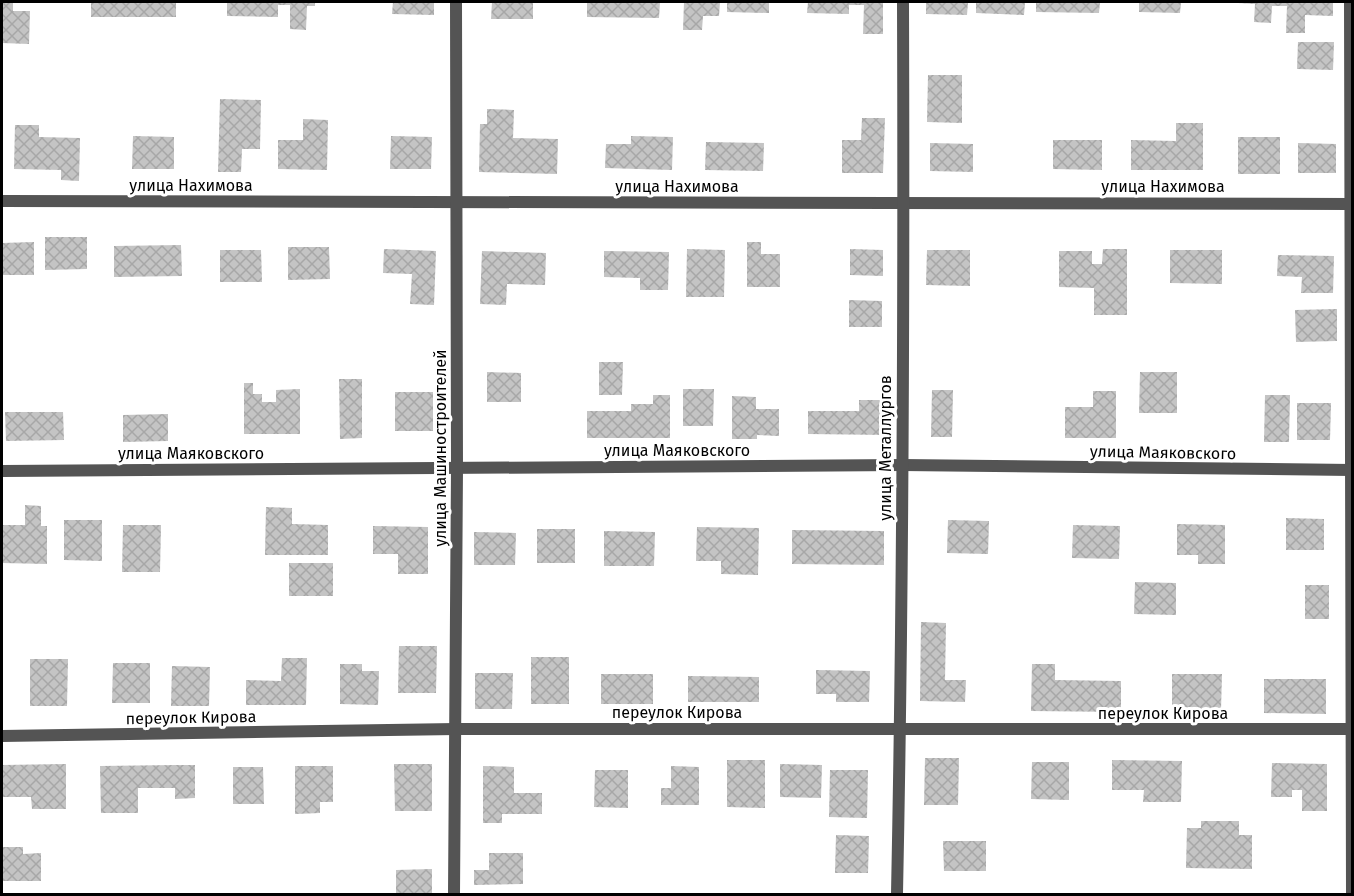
<svg xmlns="http://www.w3.org/2000/svg" width="1354" height="896" font-family="'Fira Sans',sans-serif">
<defs>
<pattern id="building-cross-hatch" width="8" height="8" patternUnits="userSpaceOnUse" patternTransform="scale(1.5)"><rect width="8" height="8" fill="#c4c4c4"/><path d="M0 0l8 8M0 8l8-8" fill="none" stroke="#a7a7a7"/></pattern>
</defs>
<rect width="100%" height="100%" fill="#fff"/>
<g fill="url(#building-cross-hatch)">
<path d="M 2,2 L 13,2 L 13,11 L 30,11 L 29,44 L 2,43 Z"/>
<rect x="91" y="2" width="85" height="15"/>
<path d="M 227,2 L 315,2 L 315,6 L 307,6 L 306,30 L 290,29 L 290,5 L 278,5 L 278,17 L 227,16 Z"/>
<path d="M 393,2 L 434,2 L 434,15 L 392,14 Z"/>
<path d="M 492,2 L 533,2 L 533,19 L 491,19 Z"/>
<path d="M 587,2 L 660,2 L 659,18 L 587,17 Z"/>
<path d="M 684,2 L 720,2 L 719,16 L 703,16 L 702,30 L 683,30 Z"/>
<path d="M 727,2 L 769,2 L 769,13 L 727,12 Z"/>
<path d="M 808,2 L 883,2 L 883,34 L 863,34 L 864,5 L 849,5 L 849,14 L 807,13 Z"/>
<path d="M 926,2 L 968,2 L 967,15 L 926,14 Z"/>
<path d="M 976,2 L 1025,2 L 1024,15 L 976,13 Z"/>
<path d="M 1036,2 L 1100,2 L 1099,13 L 1036,12 Z"/>
<path d="M 1139,2 L 1181,2 L 1180,13 L 1139,12 Z"/>
<path d="M 1238,2 L 1333,2 L 1333,16 L 1305,15 L 1305,33 L 1286,33 L 1287,6 L 1272,6 L 1271,23 L 1254,22 L 1255,4 L 1238,3 Z"/>
<path d="M 1298,42 L 1334,42 L 1333,70 L 1297,69 Z"/>
<path d="M 928,75 L 962,75 L 962,123 L 927,122 Z"/>
<path d="M 220,99 L 261,100 L 260,149 L 242,149 L 241,172 L 218,172 Z"/>
<path d="M 487,109 L 514,110 L 513,138 L 558,139 L 557,174 L 479,172 L 480,124 L 487,124 Z"/>
<path d="M 862,118 L 885,118 L 883,173 L 842,173 L 842,140 L 861,140 Z"/>
<path d="M 303,119 L 328,120 L 327,170 L 278,169 L 278,140 L 303,140 Z"/>
<path d="M 1176,123 L 1203,123 L 1203,170 L 1131,170 L 1131,140 L 1176,141 Z"/>
<path d="M 15,125 L 39,125 L 39,137 L 80,138 L 79,181 L 61,180 L 61,170 L 14,169 Z"/>
<path d="M 133,136 L 174,137 L 174,169 L 132,169 Z"/>
<path d="M 391,136 L 432,137 L 431,169 L 390,169 Z"/>
<path d="M 631,136 L 673,137 L 672,170 L 605,168 L 606,144 L 631,144 Z"/>
<rect x="1238" y="137" width="42" height="37"/>
<path d="M 1053,140 L 1102,140 L 1102,170 L 1053,169 Z"/>
<path d="M 706,142 L 764,143 L 763,171 L 705,170 Z"/>
<path d="M 930,143 L 973,144 L 973,172 L 930,171 Z"/>
<path d="M 1298,143 L 1336,144 L 1336,173 L 1298,173 Z"/>
<path d="M 45,237 L 87,237 L 87,269 L 45,270 Z"/>
<path d="M 34,242 L 34,275 L 2,275 L 2,243 Z"/>
<path d="M 747,242 L 761,242 L 761,254 L 780,254 L 780,287 L 747,287 Z"/>
<path d="M 181,245 L 182,276 L 114,277 L 114,246 Z"/>
<path d="M 288,247 L 329,247 L 330,279 L 288,280 Z"/>
<path d="M 384,249 L 436,251 L 434,305 L 410,304 L 412,274 L 383,273 Z"/>
<path d="M 687,249 L 725,250 L 724,297 L 686,297 Z"/>
<path d="M 850,249 L 883,250 L 883,276 L 850,275 Z"/>
<path d="M 1103,249 L 1127,249 L 1127,315 L 1094,315 L 1094,288 L 1059,287 L 1059,251 L 1092,251 L 1092,264 L 1102,264 Z"/>
<path d="M 220,250 L 261,250 L 262,282 L 220,282 Z"/>
<path d="M 927,250 L 970,250 L 970,286 L 926,285 Z"/>
<path d="M 1170,250 L 1222,250 L 1222,284 L 1170,283 Z"/>
<path d="M 482,251 L 546,253 L 545,285 L 507,284 L 506,305 L 480,304 Z"/>
<path d="M 604,251 L 669,252 L 668,290 L 640,290 L 640,278 L 604,277 Z"/>
<path d="M 1278,255 L 1334,256 L 1333,293 L 1301,293 L 1302,277 L 1277,276 Z"/>
<path d="M 849,300 L 882,301 L 882,327 L 849,327 Z"/>
<path d="M 1337,309 L 1337,341 L 1296,342 L 1295,310 Z"/>
<path d="M 599,362 L 623,362 L 622,395 L 599,395 Z"/>
<path d="M 487,372 L 521,373 L 521,402 L 487,402 Z"/>
<path d="M 1140,372 L 1177,372 L 1177,413 L 1139,413 Z"/>
<path d="M 339,379 L 362,379 L 362,438 L 340,439 Z"/>
<path d="M 244,383 L 253,383 L 253,394 L 262,394 L 262,402 L 276,402 L 276,390 L 300,389 L 300,434 L 244,434 Z"/>
<path d="M 683,389 L 714,389 L 713,426 L 683,426 Z"/>
<path d="M 932,390 L 953,390 L 952,437 L 931,437 Z"/>
<path d="M 1093,391 L 1116,391 L 1116,438 L 1065,438 L 1065,407 L 1093,407 Z"/>
<rect x="395" y="392" width="38" height="39"/>
<path d="M 653,395 L 670,395 L 670,438 L 587,438 L 587,411 L 631,411 L 631,404 L 653,404 Z"/>
<path d="M 1265,395 L 1290,395 L 1289,442 L 1264,442 Z"/>
<path d="M 732,396 L 756,397 L 756,409 L 779,409 L 779,436 L 757,435 L 757,439 L 732,439 Z"/>
<path d="M 859,400 L 888,400 L 887,435 L 808,434 L 808,411 L 859,411 Z"/>
<path d="M 1297,403 L 1331,403 L 1330,440 L 1297,440 Z"/>
<path d="M 5,412 L 63,412 L 64,440 L 6,441 Z"/>
<path d="M 168,414 L 168,441 L 123,442 L 123,415 Z"/>
<path d="M 25,505 L 41,506 L 41,526 L 47,526 L 47,564 L 2,563 L 2,525 L 25,525 Z"/>
<path d="M 266,507 L 292,508 L 292,524 L 328,525 L 328,555 L 265,555 Z"/>
<path d="M 1286,518 L 1324,519 L 1324,550 L 1286,550 Z"/>
<path d="M 64,520 L 102,520 L 102,561 L 64,560 Z"/>
<path d="M 948,520 L 989,521 L 988,554 L 947,553 Z"/>
<path d="M 1177,524 L 1225,525 L 1225,564 L 1198,564 L 1198,555 L 1177,555 Z"/>
<path d="M 123,525 L 161,525 L 160,572 L 122,572 Z"/>
<path d="M 1073,525 L 1120,526 L 1119,559 L 1072,558 Z"/>
<path d="M 373,526 L 428,527 L 428,574 L 398,574 L 398,554 L 373,554 Z"/>
<path d="M 697,527 L 759,528 L 758,575 L 721,574 L 721,561 L 696,561 Z"/>
<rect x="537" y="529" width="38" height="34"/>
<path d="M 792,530 L 884,531 L 884,565 L 792,564 Z"/>
<path d="M 604,531 L 655,532 L 654,566 L 604,566 Z"/>
<path d="M 474,532 L 516,533 L 515,565 L 474,565 Z"/>
<rect x="289" y="563" width="44" height="33"/>
<path d="M 1135,582 L 1176,583 L 1176,615 L 1134,614 Z"/>
<rect x="1305" y="585" width="24" height="34"/>
<path d="M 921,622 L 946,623 L 945,680 L 966,680 L 965,702 L 920,701 Z"/>
<path d="M 399,646 L 437,646 L 436,693 L 398,693 Z"/>
<rect x="531" y="657" width="38" height="47"/>
<path d="M 282,658 L 307,658 L 306,705 L 246,705 L 246,680 L 281,681 Z"/>
<path d="M 30,659 L 68,659 L 67,706 L 30,706 Z"/>
<path d="M 113,663 L 150,663 L 150,703 L 112,703 Z"/>
<path d="M 340,664 L 362,664 L 362,671 L 379,671 L 378,705 L 340,704 Z"/>
<path d="M 1032,664 L 1055,664 L 1055,680 L 1121,681 L 1121,712 L 1031,711 Z"/>
<path d="M 172,666 L 210,667 L 209,706 L 171,706 Z"/>
<path d="M 816,670 L 870,671 L 869,702 L 836,702 L 836,694 L 816,694 Z"/>
<path d="M 475,673 L 513,673 L 512,709 L 475,709 Z"/>
<rect x="601" y="674" width="52" height="30"/>
<path d="M 1172,674 L 1222,674 L 1221,710 L 1172,710 Z"/>
<path d="M 688,676 L 759,677 L 759,702 L 688,702 Z"/>
<path d="M 1264,679 L 1326,679 L 1326,714 L 1264,713 Z"/>
<path d="M 925,758 L 959,758 L 958,805 L 924,805 Z"/>
<path d="M 727,760 L 765,760 L 765,808 L 727,807 Z"/>
<path d="M 1112,760 L 1182,761 L 1181,802 L 1143,802 L 1144,790 L 1112,790 Z"/>
<path d="M 1032,762 L 1069,762 L 1069,800 L 1031,799 Z"/>
<path d="M 1272,763 L 1327,764 L 1327,811 L 1302,811 L 1302,790 L 1292,790 L 1292,797 L 1271,797 Z"/>
<path d="M 66,764 L 66,809 L 32,809 L 31,797 L 2,797 L 2,765 Z"/>
<path d="M 394,764 L 432,764 L 432,811 L 395,811 Z"/>
<path d="M 780,764 L 822,765 L 821,798 L 780,797 Z"/>
<path d="M 175,765 L 195,765 L 195,798 L 175,799 L 175,788 L 138,788 L 138,813 L 101,813 L 100,766 Z"/>
<path d="M 295,766 L 333,766 L 333,802 L 320,802 L 320,813 L 295,814 Z"/>
<path d="M 483,766 L 514,767 L 514,793 L 542,793 L 542,814 L 502,814 L 502,823 L 483,823 Z"/>
<path d="M 671,766 L 699,767 L 699,805 L 661,805 L 661,788 L 671,788 Z"/>
<path d="M 233,767 L 263,767 L 264,804 L 233,804 Z"/>
<path d="M 595,770 L 628,770 L 628,808 L 594,807 Z"/>
<path d="M 830,770 L 868,770 L 867,818 L 829,817 Z"/>
<path d="M 1201,821 L 1239,821 L 1239,835 L 1252,835 L 1252,869 L 1186,868 L 1187,828 L 1201,828 Z"/>
<path d="M 836,835 L 869,836 L 868,873 L 835,873 Z"/>
<path d="M 943,841 L 986,841 L 986,871 L 944,871 Z"/>
<path d="M 2,847 L 23,847 L 23,854 L 41,853 L 41,881 L 2,881 Z"/>
<path d="M 489,853 L 523,853 L 523,884 L 474,885 L 474,870 L 489,870 Z"/>
<path d="M 432,869 L 432,894 L 396,894 L 396,870 Z"/>
</g>
<g fill="none" stroke-linecap="round" stroke-linejoin="round">
<g stroke="#545454" stroke-width="12">
<path d="M 1350,2 L 1352,894"/>
<path d="M 2,201 L 1352,204"/>
<path d="M 2,471 L 902,465 L 1352,470"/>
<path d="M 2,736 L 456,729 L 1352,729"/>
<path d="M 454,894 L 457,469 L 456,2"/>
<path d="M 897,894 C 903,597 904,299 903,2"/>
</g>
</g>
<g text-anchor="middle" stroke-width="6" stroke-linejoin="round" paint-order="stroke">
<g font-size="16" fill="#000" stroke="#fff">
<text x="191" y="191">улица Нахимова</text>
<text x="677" y="192">улица Нахимова</text>
<text x="1163" y="192">улица Нахимова</text>
<text transform="translate(440 448) rotate(-90)" y="6">улица Машиностроителей</text>
<text transform="translate(885 448) rotate(-90)" y="6">улица Металлургов</text>
<text x="677" y="456">улица Маяковского</text>
<text transform="translate(1163 452) rotate(1)" y="6">улица Маяковского</text>
<text x="191" y="459">улица Маяковского</text>
<text x="677" y="718">переулок Кирова</text>
<text x="1163" y="719">переулок Кирова</text>
<text transform="translate(191 717) rotate(-1)" y="6">переулок Кирова</text>
</g>
</g>
<rect width="1354" height="896" fill="none" stroke="#000000" stroke-width="6"/>
</svg>
